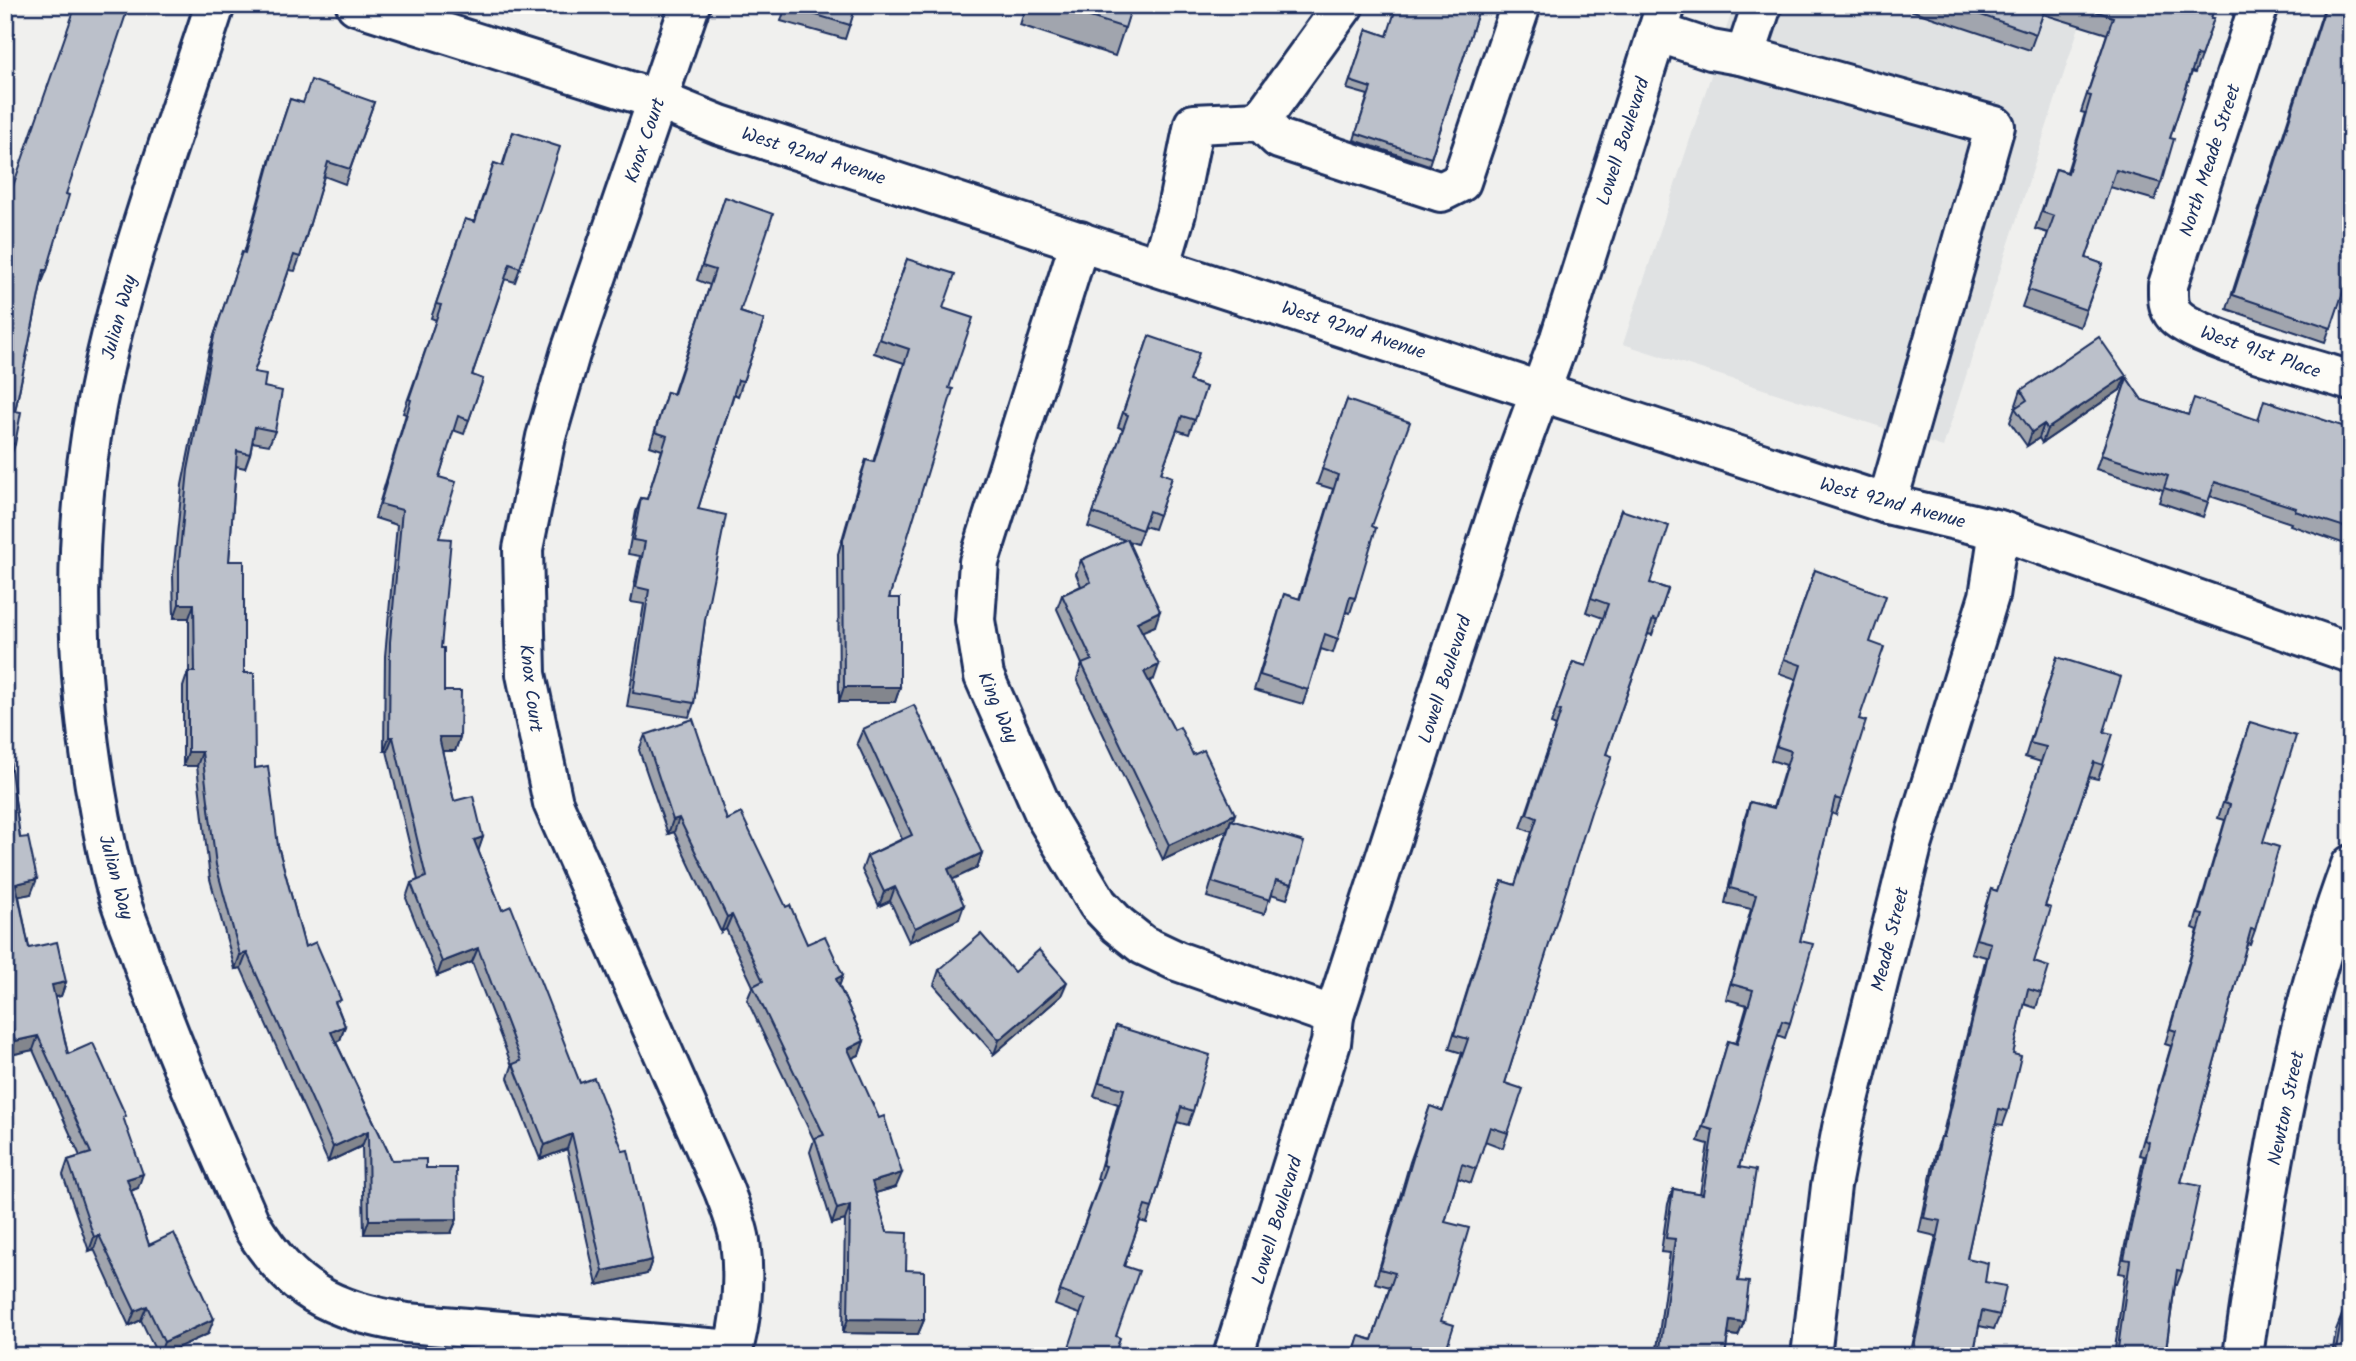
<svg xmlns="http://www.w3.org/2000/svg" width="2356" height="1361" font-family="Kalam,sans-serif">
<rect width="100%" height="100%" fill="#f0f0ee"/>
<filter id="ink" filterUnits="userSpaceOnUse"><feTurbulence type="fractalNoise" baseFrequency=".0143" numOctaves="2"/><feDisplacementMap in="SourceGraphic" scale="14" xChannelSelector="R" yChannelSelector="G"/><feConvolveMatrix kernelMatrix="1 2 1 2 8 2 1 2 1" color-interpolation-filters="sRGB"/></filter>
<g filter="url(#ink)">
<path fill="#e0e2e3" d="M 1734,5 L 2086,5 L 1943,447 L 1623,344 Z"/>
<g fill="none" stroke-linecap="round" stroke-linejoin="round">
<defs>
<g id="minor">
<path d="M 215,5 C 172,138 121,271 96,407 C 67,563 77,726 114,880 C 120,905 131,929 139,952 C 170,1044 211,1133 250,1223 C 293,1292 328,1309 407,1323 L 733,1350"/>
<path d="M 690,5 L 570,354 L 546,437 L 523,549 L 526,674 L 553,803 L 723,1188 C 730,1206 737,1223 740,1241 C 745,1276 742,1322 731,1356"/>
<path d="M 2259,5 L 2168,285 C 2168,297 2167,307 2175,316 C 2197,339 2314,369 2351,381"/>
<path d="M 1657,32 L 1711,50 L 1745,56 L 1995,126 L 1887,504"/>
<path d="M 1745,56 L 1762,5"/>
<path d="M 1260,121 L 1279,139 L 1441,192 L 1461,182 L 1521,5"/>
<path d="M 1080,241 L 979,562 L 975,620 L 984,676 L 1046,817 L 1098,904 L 1118,925 L 1143,945 L 1177,961 L 1334,1016"/>
<path d="M 1160,267 L 1176,213 L 1194,124 L 1260,121 L 1344,5"/>
<path d="M 1233,1356 L 1331,1043 L 1334,1016 L 1512,468 L 1560,338 L 1666,5"/>
<path d="M 1811,1356 L 1831,1186 L 1842,1128 L 1912,846 L 1989,596 L 1999,530"/>
<path d="M 2243,1356 C 2266,1191 2292,1022 2351,865"/>
</g>
<path id="major" d="M 356,5 L 658,100 L 720,125 L 1887,504 L 1999,530 L 2351,653"/>
</defs>
<use href="#minor" stroke="#1b2f5e" stroke-width="44"/>
<use href="#major" stroke="#1b2f5e" stroke-width="44"/>
<use href="#minor" stroke="#fdfcf7" stroke-width="38"/>
<use href="#major" stroke="#fdfcf7" stroke-width="38"/>
</g>
<g fill="#a1a5ae" stroke="#1b2f5e" stroke-width="2">
<path d="M 786,5 L 856,5 L 845,39 L 781,21 Z"/>
<path d="M 1026,5 L 1132,5 L 1115,56 L 1020,25 Z"/>
<path d="M 1895,5 L 2215,5 L 2211,18 L 2214,18 L 2195,73 L 2192,72 L 2170,138 L 2161,183 L 2155,200 L 2110,187 L 2086,258 L 2103,264 L 2080,327 L 2022,307 L 2048,233 L 2035,229 L 2056,169 L 2067,172 L 2085,113 L 2081,112 L 2107,34 L 2043,14 L 2030,50 Z"/>
<path d="M 2325,5 L 2351,5 L 2351,268 L 2325,342 L 2227,309 Z"/>
<path d="M 1479,9 L 1429,165 L 1354,140 L 1368,95 L 1347,89 L 1367,29 L 1387,36 Z"/>
<path d="M 290,99 L 303,103 L 374,102 L 345,184 L 324,176 L 300,257 L 295,271 L 289,270 L 254,372 L 264,387 L 275,431 L 269,445 L 252,442 L 250,454 L 245,468 L 236,466 L 229,561 L 244,673 L 255,768 L 278,846 L 305,947 L 338,1008 L 345,1026 L 340,1040 L 336,1042 L 392,1160 L 426,1168 L 457,1219 L 451,1233 L 364,1234 L 362,1146 L 328,1162 L 241,968 L 235,969 L 210,879 L 197,766 L 183,766 L 183,687 L 188,672 L 189,672 L 189,618 L 174,618 L 173,575 L 182,485 L 209,351 L 237,267 L 244,253 L 270,158 Z"/>
<path d="M 513,132 L 520,268 L 515,282 L 505,279 L 472,375 L 483,379 L 464,434 L 453,430 L 439,477 L 439,538 L 441,648 L 444,691 L 460,737 L 455,751 L 442,751 L 454,801 L 483,837 L 478,850 L 502,910 L 580,1083 L 652,1260 L 647,1274 L 597,1285 L 567,1149 L 540,1159 L 508,1078 L 512,1066 L 472,962 L 437,976 L 406,898 L 411,883 L 418,880 L 387,751 L 384,751 L 385,656 L 397,525 L 375,518 L 406,414 L 403,413 L 436,320 L 431,318 L 465,219 L 474,222 L 494,163 L 502,166 Z"/>
<path d="M 66,194 L 47,270 L 41,285 L 15,411 L 15,444 L 10,458 L 5,457 L 5,208 Z"/>
<path d="M 725,197 L 740,312 L 764,320 L 738,396 L 734,394 L 698,509 L 705,620 L 694,703 L 689,717 L 627,707 L 644,604 L 631,602 L 640,556 L 628,554 L 636,512 L 641,498 L 647,499 L 662,450 L 650,446 L 667,392 L 673,394 L 710,285 L 697,280 Z"/>
<path d="M 907,259 L 943,308 L 949,388 L 889,598 L 900,687 L 895,702 L 839,702 L 838,554 L 861,474 L 866,460 L 873,462 L 904,363 L 874,353 Z"/>
<path d="M 1149,336 L 1189,381 L 1206,387 L 1189,434 L 1177,430 L 1161,473 L 1172,477 L 1154,529 L 1144,526 L 1137,544 L 1128,541 L 1155,626 L 1142,631 L 1154,679 L 1149,681 L 1174,730 L 1193,755 L 1233,821 L 1292,884 L 1287,899 L 1271,894 L 1264,914 L 1207,897 L 1227,830 L 1163,860 L 1077,679 L 1082,664 L 1057,609 L 1062,595 L 1081,586 L 1076,574 L 1081,560 L 1125,540 L 1088,527 L 1123,429 L 1118,427 Z"/>
<path d="M 2126,376 L 2120,390 L 2042,443 L 2039,438 L 2027,446 L 2010,422 L 2015,408 L 2017,407 L 2016,405 L 2021,390 Z"/>
<path d="M 2127,378 L 2142,400 L 2188,415 L 2351,429 L 2351,546 L 2290,525 L 2291,523 L 2210,496 L 2203,517 L 2159,502 L 2163,490 L 2096,469 Z"/>
<path d="M 1347,400 L 1372,526 L 1355,598 L 1350,613 L 1346,612 L 1333,653 L 1321,649 L 1303,704 L 1254,690 L 1284,594 L 1299,599 L 1333,489 L 1317,484 Z"/>
<path d="M 1621,510 L 1650,583 L 1668,589 L 1652,635 L 1648,634 L 1606,754 L 1590,813 L 1505,1083 L 1508,1133 L 1503,1148 L 1485,1141 L 1471,1183 L 1458,1178 L 1445,1222 L 1441,1321 L 1444,1356 L 1352,1356 L 1359,1336 L 1372,1340 L 1390,1287 L 1375,1283 L 1410,1162 L 1430,1106 L 1443,1111 L 1462,1053 L 1449,1049 L 1497,895 L 1502,881 L 1515,885 L 1532,832 L 1521,828 L 1556,726 L 1551,724 L 1573,662 L 1586,666 L 1603,618 L 1586,612 Z"/>
<path d="M 1815,570 L 1870,642 L 1859,719 L 1841,800 L 1836,815 L 1831,813 L 1800,941 L 1790,1023 L 1785,1038 L 1777,1035 L 1739,1167 L 1738,1281 L 1744,1322 L 1738,1336 L 1728,1335 L 1725,1356 L 1656,1356 L 1670,1253 L 1661,1252 L 1668,1204 L 1673,1189 L 1700,1194 L 1708,1144 L 1698,1141 L 1728,1041 L 1736,1043 L 1747,1005 L 1726,999 L 1751,909 L 1725,903 L 1745,817 L 1750,802 L 1773,808 L 1786,765 L 1771,760 L 1796,679 L 1779,673 Z"/>
<path d="M 2057,657 L 2104,732 L 2103,765 L 2098,779 L 2089,777 L 2045,906 L 2034,962 L 2041,993 L 2036,1008 L 2024,1004 L 2013,1054 L 2008,1111 L 2003,1125 L 1996,1124 L 1967,1258 L 1985,1282 L 2000,1315 L 1994,1329 L 1979,1326 L 1973,1356 L 1910,1356 L 1936,1236 L 1919,1232 L 1936,1151 L 1941,1137 L 1942,1137 L 1986,957 L 1971,953 L 1986,904 L 1991,889 L 1997,891 L 2041,762 L 2025,757 Z"/>
<path d="M 2250,722 L 2263,842 L 2255,930 L 2250,944 L 2247,943 L 2181,1182 L 2182,1271 L 2177,1285 L 2175,1285 L 2165,1356 L 2114,1356 L 2125,1274 L 2119,1273 L 2144,1156 L 2139,1155 L 2171,1046 L 2165,1044 L 2198,930 L 2193,928 L 2225,820 L 2218,818 Z"/>
<path d="M 5,723 L 20,838 L 31,894 L 19,896 L 29,948 L 66,982 L 61,996 L 55,997 L 68,1054 L 124,1120 L 138,1188 L 131,1191 L 149,1245 L 208,1334 L 158,1356 L 141,1320 L 129,1326 L 94,1249 L 89,1251 L 63,1175 L 68,1160 L 80,1156 L 33,1050 L 10,1055 L 5,1035 Z"/>
<path d="M 863,729 L 982,853 L 977,868 L 952,879 L 959,919 L 909,942 L 890,901 L 879,906 L 862,870 L 867,856 L 902,839 L 857,743 Z"/>
<path d="M 645,735 L 727,820 L 786,907 L 807,944 L 843,975 L 839,986 L 864,1041 L 859,1055 L 852,1058 L 896,1187 L 875,1193 L 887,1232 L 906,1270 L 924,1320 L 918,1334 L 843,1333 L 845,1220 L 832,1224 L 810,1152 L 814,1140 L 747,1000 L 753,986 L 726,929 L 721,932 L 674,832 L 668,834 L 639,750 Z"/>
<path d="M 939,970 L 1014,972 L 1061,996 L 994,1054 L 934,985 Z"/>
<path d="M 1116,1026 L 1193,1111 L 1188,1125 L 1177,1122 L 1152,1208 L 1147,1223 L 1140,1221 L 1124,1266 L 1114,1356 L 1080,1314 L 1055,1305 L 1100,1180 L 1097,1179 L 1118,1104 L 1094,1096 Z"/>
<path d="M 2342,1315 L 2351,1356 L 2332,1356 L 2336,1330 Z"/>
</g>
<g fill="#83868d" stroke="#1b2f5e" stroke-width="2">
<path d="M 2126,376 L 2120,390 L 2042,443 L 2047,429 Z"/>
<path d="M 2044,424 L 2039,438 L 2027,446 L 2032,432 Z"/>
<path d="M 179,604 L 194,604 L 189,618 L 174,618 Z"/>
<path d="M 1160,611 L 1155,626 L 1132,636 L 1137,622 Z"/>
<path d="M 1159,665 L 1154,679 L 1139,686 L 1144,672 Z"/>
<path d="M 844,687 L 900,687 L 895,702 L 839,702 Z"/>
<path d="M 389,737 L 393,737 L 387,751 L 384,751 Z"/>
<path d="M 439,737 L 460,737 L 455,751 L 433,751 Z"/>
<path d="M 188,752 L 202,752 L 197,766 L 183,766 Z"/>
<path d="M 1235,814 L 1230,829 L 1231,820 L 1227,830 L 1163,860 L 1169,845 Z"/>
<path d="M 679,818 L 674,832 L 668,834 L 673,820 Z"/>
<path d="M 483,837 L 478,852 L 474,840 Z"/>
<path d="M 982,853 L 977,868 L 943,884 L 948,869 Z"/>
<path d="M 37,879 L 31,894 L 11,898 L 16,884 Z"/>
<path d="M 895,887 L 890,901 L 879,906 L 884,892 Z"/>
<path d="M 964,905 L 959,919 L 909,942 L 915,928 Z"/>
<path d="M 732,915 L 726,929 L 721,932 L 727,917 Z"/>
<path d="M 478,948 L 472,962 L 437,976 L 442,962 Z"/>
<path d="M 247,953 L 241,968 L 235,969 L 240,955 Z"/>
<path d="M 843,975 L 838,990 L 836,979 Z"/>
<path d="M 66,982 L 61,996 L 47,999 L 52,985 Z"/>
<path d="M 1067,982 L 1061,996 L 994,1054 L 999,1040 Z"/>
<path d="M 345,1026 L 340,1040 L 326,1047 L 331,1032 Z"/>
<path d="M 38,1036 L 33,1050 L 10,1055 L 15,1041 Z"/>
<path d="M 864,1041 L 859,1055 L 842,1063 L 848,1049 Z"/>
<path d="M 368,1131 L 362,1146 L 328,1162 L 333,1147 Z"/>
<path d="M 572,1134 L 567,1149 L 540,1159 L 545,1145 Z"/>
<path d="M 902,1173 L 896,1187 L 866,1196 L 872,1182 Z"/>
<path d="M 143,1174 L 138,1188 L 121,1194 L 127,1179 Z"/>
<path d="M 850,1205 L 845,1220 L 832,1224 L 837,1209 Z"/>
<path d="M 457,1219 L 451,1233 L 364,1234 L 369,1220 Z"/>
<path d="M 99,1235 L 94,1249 L 89,1251 L 94,1237 Z"/>
<path d="M 652,1260 L 647,1274 L 597,1285 L 603,1271 Z"/>
<path d="M 147,1306 L 141,1320 L 129,1326 L 135,1311 Z"/>
<path d="M 214,1319 L 208,1334 L 159,1356 L 164,1342 Z"/>
<path d="M 848,1319 L 924,1320 L 918,1334 L 843,1333 Z"/>
<path d="M 1730,1320 L 1744,1322 L 1738,1336 L 1725,1334 Z"/>
</g>
<g fill="#bbc0ca" stroke="#1b2f5e" stroke-width="2">
<path d="M 76,5 L 129,5 L 66,194 L 69,195 L 47,270 L 44,270 L 15,411 L 21,412 L 15,444 L 5,442 L 5,209 Z"/>
<path d="M 787,5 L 856,5 L 850,25 L 786,6 Z"/>
<path d="M 1052,5 L 1132,5 L 1125,28 Z"/>
<path d="M 1397,5 L 1467,5 L 1479,9 L 1431,158 L 1356,133 L 1371,88 L 1350,81 L 1367,29 L 1387,36 Z"/>
<path d="M 1952,5 L 2046,5 L 2036,34 Z"/>
<path d="M 2076,5 L 2215,5 L 2211,18 L 2214,18 L 2201,56 L 2197,55 L 2170,138 L 2174,139 L 2161,183 L 2116,170 L 2086,258 L 2103,264 L 2086,310 L 2028,290 L 2054,216 L 2042,212 L 2056,169 L 2068,173 L 2091,96 L 2087,95 L 2113,17 Z"/>
<path d="M 2326,5 L 2351,5 L 2351,268 L 2331,328 L 2233,295 Z"/>
<path d="M 311,80 L 374,102 L 350,169 L 328,162 L 300,257 L 294,255 L 254,372 L 266,374 L 264,387 L 282,391 L 275,431 L 255,427 L 250,454 L 237,451 L 229,561 L 244,561 L 244,673 L 254,673 L 255,768 L 268,766 L 278,846 L 305,947 L 316,942 L 341,1000 L 335,1002 L 345,1026 L 331,1032 L 392,1160 L 426,1159 L 426,1168 L 456,1168 L 457,1219 L 369,1220 L 368,1131 L 333,1147 L 247,953 L 240,955 L 216,865 L 202,752 L 188,752 L 188,672 L 195,672 L 194,604 L 179,604 L 179,561 L 188,470 L 214,336 L 242,252 L 245,253 L 275,144 L 290,99 L 303,103 Z"/>
<path d="M 513,132 L 560,147 L 520,268 L 510,264 L 486,334 L 472,375 L 483,379 L 469,420 L 458,416 L 439,477 L 456,482 L 439,538 L 451,539 L 441,648 L 444,648 L 444,691 L 461,691 L 460,737 L 439,737 L 454,801 L 473,796 L 483,837 L 474,840 L 502,910 L 511,906 L 580,1083 L 594,1078 L 623,1151 L 628,1150 L 652,1260 L 603,1271 L 572,1134 L 545,1145 L 513,1064 L 521,1061 L 478,948 L 442,962 L 411,883 L 426,877 L 393,737 L 389,737 L 390,642 L 402,510 L 380,504 L 411,400 L 409,399 L 441,305 L 436,304 L 465,219 L 475,222 L 494,163 L 503,166 Z"/>
<path d="M 725,197 L 773,214 L 740,312 L 764,320 L 743,381 L 738,380 L 698,509 L 726,515 L 705,620 L 694,703 L 633,693 L 649,590 L 636,587 L 645,542 L 633,540 L 641,498 L 647,499 L 667,436 L 655,432 L 667,392 L 674,394 L 715,270 L 702,266 Z"/>
<path d="M 907,259 L 955,274 L 943,308 L 973,318 L 949,388 L 953,389 L 889,598 L 900,598 L 900,687 L 844,687 L 843,540 L 866,460 L 874,462 L 909,349 L 879,339 Z"/>
<path d="M 1149,336 L 1199,353 L 1189,381 L 1206,387 L 1195,420 L 1182,416 L 1161,473 L 1172,477 L 1159,515 L 1149,511 L 1142,530 L 1093,513 L 1128,415 L 1123,413 Z"/>
<path d="M 2099,337 L 2126,376 L 2047,429 L 2044,424 L 2032,432 L 2015,408 L 2027,400 L 2021,390 Z"/>
<path d="M 2127,378 L 2142,400 L 2188,415 L 2194,398 L 2258,420 L 2264,400 L 2351,429 L 2351,529 L 2295,511 L 2296,508 L 2215,482 L 2208,502 L 2164,488 L 2168,476 L 2101,455 Z"/>
<path d="M 1347,400 L 1410,422 L 1372,526 L 1376,528 L 1355,598 L 1350,597 L 1338,639 L 1325,634 L 1308,690 L 1260,675 L 1284,594 L 1300,599 L 1338,475 L 1322,469 Z"/>
<path d="M 1621,510 L 1669,526 L 1650,583 L 1668,589 L 1657,621 L 1653,619 L 1606,754 L 1612,756 L 1592,809 L 1505,1083 L 1523,1089 L 1508,1133 L 1490,1127 L 1476,1169 L 1462,1164 L 1445,1222 L 1469,1228 L 1441,1321 L 1454,1325 L 1444,1356 L 1353,1356 L 1359,1336 L 1372,1340 L 1395,1273 L 1380,1269 L 1416,1148 L 1430,1106 L 1443,1111 L 1468,1039 L 1454,1035 L 1502,881 L 1515,885 L 1537,818 L 1527,814 L 1561,711 L 1556,710 L 1573,662 L 1586,666 L 1608,604 L 1591,598 Z"/>
<path d="M 1127,539 L 1160,611 L 1137,622 L 1159,665 L 1144,672 L 1174,730 L 1180,727 L 1193,755 L 1204,750 L 1235,814 L 1169,845 L 1082,664 L 1092,660 L 1062,595 L 1091,582 L 1081,560 Z"/>
<path d="M 1815,570 L 1886,596 L 1870,642 L 1884,647 L 1859,719 L 1866,721 L 1841,800 L 1835,798 L 1800,941 L 1813,944 L 1790,1023 L 1782,1021 L 1739,1167 L 1756,1170 L 1738,1281 L 1749,1282 L 1744,1322 L 1730,1320 L 1725,1356 L 1659,1356 L 1675,1239 L 1666,1238 L 1673,1189 L 1703,1194 L 1713,1130 L 1703,1127 L 1728,1041 L 1737,1044 L 1753,990 L 1731,984 L 1756,895 L 1730,888 L 1750,802 L 1774,808 L 1791,751 L 1776,746 L 1801,665 L 1784,659 Z"/>
<path d="M 2057,657 L 2121,677 L 2104,732 L 2113,734 L 2103,765 L 2094,762 L 2045,906 L 2051,908 L 2034,962 L 2049,967 L 2041,993 L 2028,989 L 2013,1054 L 2021,1056 L 2008,1111 L 1999,1109 L 1967,1258 L 1988,1263 L 1985,1282 L 2006,1286 L 2000,1315 L 1982,1311 L 1973,1356 L 1912,1356 L 1941,1221 L 1924,1218 L 1941,1137 L 1944,1137 L 1991,943 L 1976,939 L 1991,889 L 1997,891 L 2046,747 L 2030,743 Z"/>
<path d="M 5,692 L 7,713 L 5,714 Z"/>
<path d="M 914,705 L 982,853 L 948,869 L 964,905 L 915,928 L 895,887 L 884,892 L 867,856 L 912,835 L 863,729 Z"/>
<path d="M 693,719 L 727,820 L 741,813 L 786,907 L 790,905 L 807,944 L 825,936 L 843,975 L 836,979 L 864,1041 L 848,1049 L 879,1118 L 884,1116 L 902,1173 L 872,1182 L 887,1232 L 907,1233 L 906,1270 L 924,1271 L 924,1320 L 848,1319 L 850,1205 L 837,1209 L 815,1138 L 824,1135 L 753,986 L 763,981 L 732,915 L 727,917 L 679,818 L 673,820 L 645,735 Z"/>
<path d="M 2250,722 L 2296,736 L 2263,842 L 2279,847 L 2255,930 L 2251,929 L 2181,1182 L 2200,1186 L 2182,1271 L 2177,1270 L 2165,1356 L 2117,1356 L 2130,1260 L 2124,1259 L 2149,1142 L 2144,1140 L 2176,1031 L 2170,1029 L 2203,915 L 2198,914 L 2230,805 L 2224,803 Z"/>
<path d="M 5,723 L 20,838 L 28,837 L 37,879 L 16,884 L 29,948 L 57,942 L 66,982 L 52,985 L 68,1054 L 93,1043 L 126,1116 L 123,1117 L 143,1174 L 127,1179 L 149,1245 L 174,1233 L 214,1319 L 164,1342 L 147,1306 L 135,1311 L 99,1235 L 94,1237 L 68,1160 L 91,1153 L 38,1036 L 15,1041 L 7,1005 L 5,1006 Z"/>
<path d="M 1231,820 L 1304,842 L 1292,884 L 1276,880 L 1270,900 L 1212,882 Z"/>
<path d="M 981,934 L 1014,972 L 1039,950 L 1067,982 L 999,1040 L 939,970 Z"/>
<path d="M 1116,1026 L 1210,1055 L 1193,1111 L 1181,1107 L 1152,1208 L 1145,1206 L 1124,1266 L 1139,1271 L 1116,1336 L 1120,1338 L 1114,1356 L 1066,1356 L 1085,1300 L 1060,1291 L 1106,1166 L 1102,1165 L 1124,1089 L 1099,1082 Z"/>
<path d="M 2342,1315 L 2351,1317 L 2351,1356 L 2335,1356 Z"/>
<path d="M 850,1349 L 873,1356 L 848,1356 Z"/>
</g>
</g>
<g text-anchor="middle" stroke-width="5" stroke-linejoin="round" paint-order="stroke">
<g font-size="19" fill="#1b2f5e" stroke="#fdfcf7">
<text transform="translate(644 140) rotate(-71)" y="7">Knox Court</text>
<text transform="translate(1622 141) rotate(-72)" y="7">Lowell Boulevard</text>
<text transform="translate(814 155) rotate(18)" y="7">West 92nd Avenue</text>
<text transform="translate(2209 160) rotate(-72)" y="7">North Meade Street</text>
<text transform="translate(118 317) rotate(-75)" y="7">Julian Way</text>
<text transform="translate(1354 329) rotate(18)" y="7">West 92nd Avenue</text>
<text transform="translate(2261 351) rotate(19)" y="7">West 91st Place</text>
<text transform="translate(1893 502) rotate(15)" y="7">West 92nd Avenue</text>
<text transform="translate(1444 679) rotate(-72)" y="7">Lowell Boulevard</text>
<text transform="translate(532 688) rotate(83)" y="7">Knox Court</text>
<text transform="translate(999 707) rotate(67)" y="7">King Way</text>
<text transform="translate(117 877) rotate(75)" y="7">Julian Way</text>
<text transform="translate(1889 939) rotate(-76)" y="7">Meade Street</text>
<text transform="translate(2285 1108) rotate(-78)" y="7">Newton Street</text>
<text transform="translate(1276 1220) rotate(-73)" y="7">Lowell Boulevard</text>
</g>
</g>
<rect width="2356" height="1361" fill="none" stroke="#fdfcf7" stroke-width="28"/>
<rect x="14" y="14" width="2328" height="1333" fill="none" stroke="#1b2f5e" stroke-width="2.5" filter="url(#ink)"/>
</svg>
